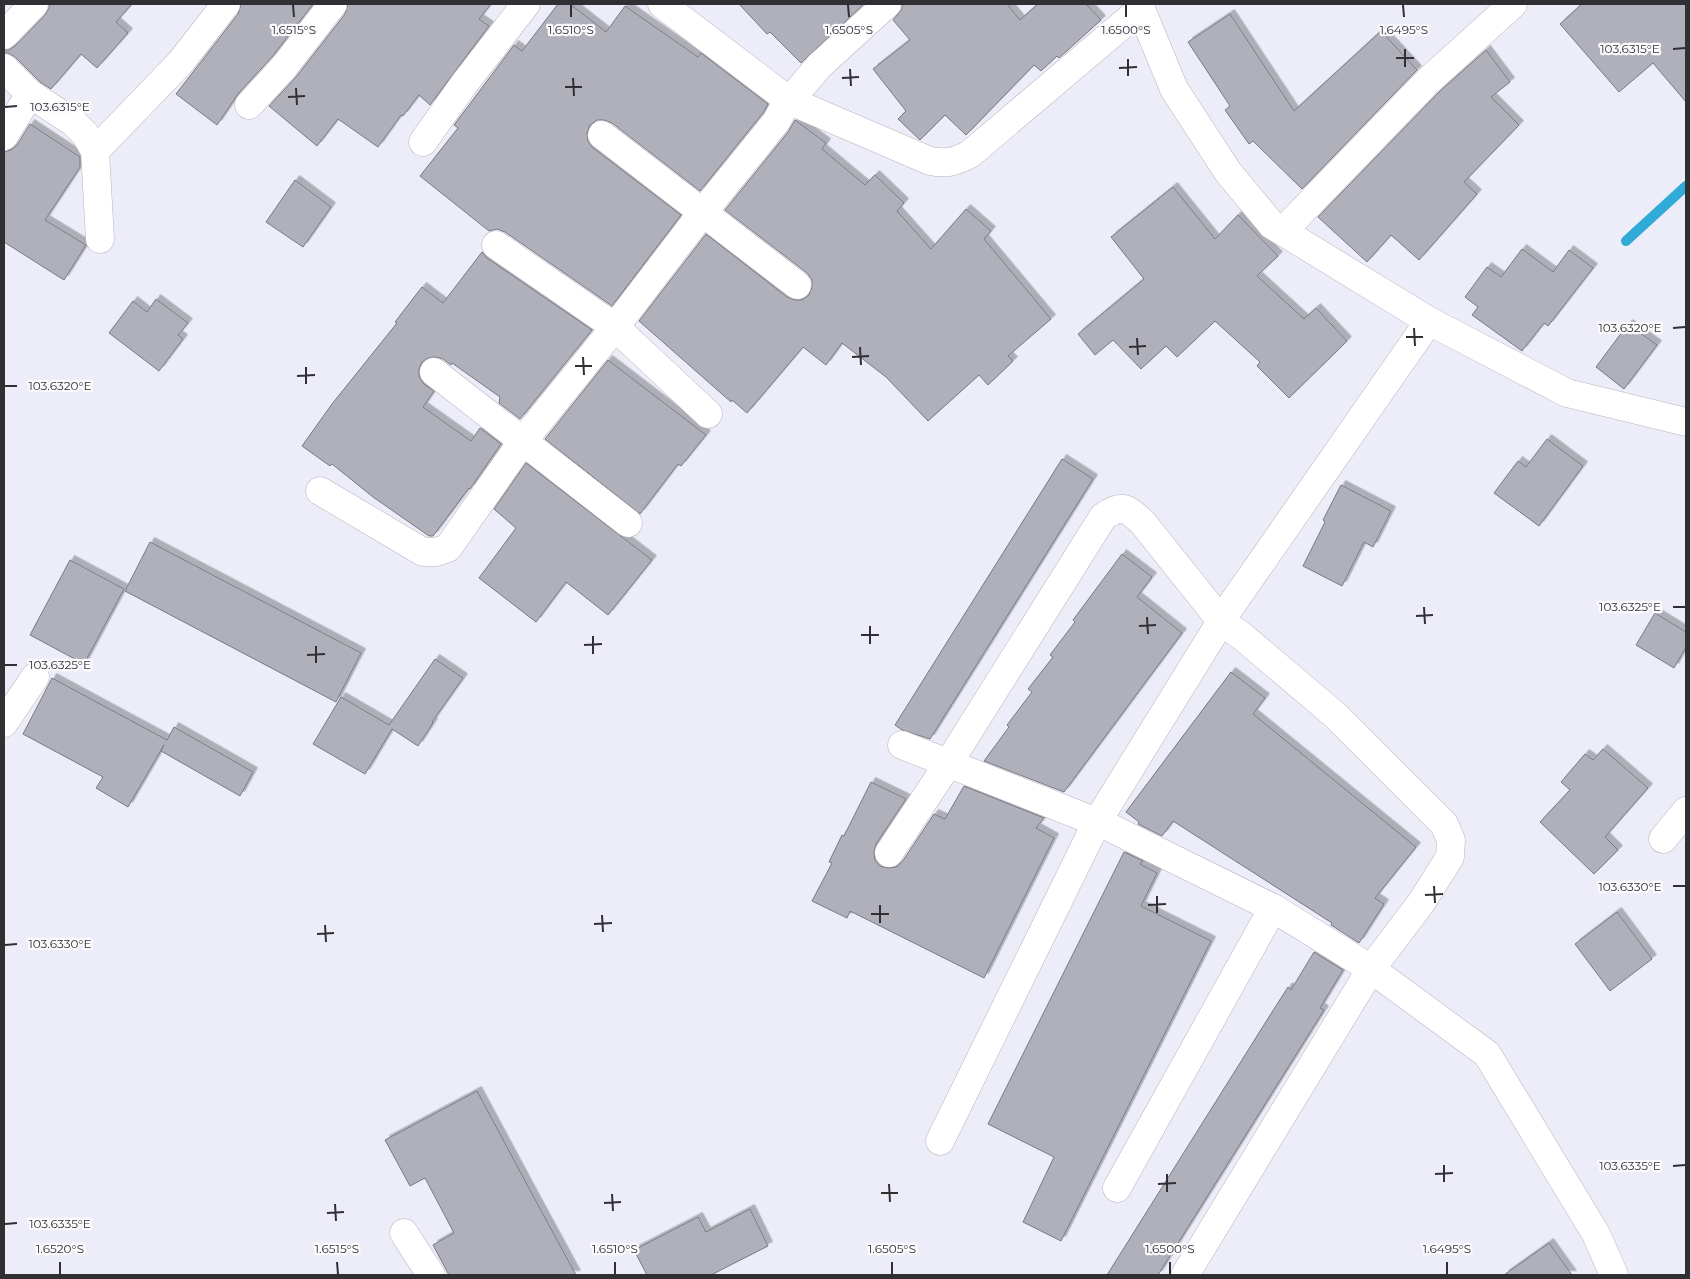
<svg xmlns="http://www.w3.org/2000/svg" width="1690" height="1279" font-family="Montserrat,sans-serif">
<defs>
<filter id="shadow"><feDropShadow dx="4.5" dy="-4.5" stdDeviation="0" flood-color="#0004"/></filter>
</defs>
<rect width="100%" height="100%" fill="#ecedf8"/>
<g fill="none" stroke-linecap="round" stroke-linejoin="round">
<path stroke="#30abd8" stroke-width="10" d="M 1626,241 L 1686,186"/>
</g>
<g fill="#b0b0bb" stroke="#797983" filter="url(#shadow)">
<path d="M 49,4 L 132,4 L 116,22 L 128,33 L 97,68 L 81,54 L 51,89 L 40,82 L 15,57 L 8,53 L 4,53 L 4,50 L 9,50 L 15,46 L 45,15 L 49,8 Z"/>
<path d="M 241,4 L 313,4 L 272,57 L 238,94 L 217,125 L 176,94 L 238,14 Z"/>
<path d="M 348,4 L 491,4 L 479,19 L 489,26 L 430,105 L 419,95 L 403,116 L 401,115 L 378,147 L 338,119 L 317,146 L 269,106 L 296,77 L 345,14 Z"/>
<path d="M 558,4 L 570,4 L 606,32 L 625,6 L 698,57 L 701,53 L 768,104 L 763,113 L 700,191 L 612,123 L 604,120 L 597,120 L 590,125 L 587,133 L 588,141 L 592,147 L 681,215 L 612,306 L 505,232 L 497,229 L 489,231 L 420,176 L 458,128 L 454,125 L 514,45 L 522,51 Z"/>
<path d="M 739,4 L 864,4 L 801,63 L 770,32 L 767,34 Z"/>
<path d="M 902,4 L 1007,4 L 1020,20 L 1038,4 L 1086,4 L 1101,20 L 1059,58 L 1057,56 L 1041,71 L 1034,65 L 966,135 L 945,115 L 920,140 L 898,119 L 906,111 L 873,69 L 910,40 L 893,20 L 902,9 Z"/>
<path d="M 1582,4 L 1686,4 L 1686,102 L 1653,63 L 1619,92 L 1560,24 Z"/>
<path d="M 1230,14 L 1294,111 L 1381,31 L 1417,70 L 1302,189 L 1253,141 L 1249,144 L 1225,110 L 1230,106 L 1188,42 Z"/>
<path d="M 1486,50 L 1510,82 L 1491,97 L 1519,125 L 1464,182 L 1477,194 L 1419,260 L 1391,235 L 1367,262 L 1318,217 L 1439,92 Z"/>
<path d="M 795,120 L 826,143 L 822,149 L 865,185 L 875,175 L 904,203 L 897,211 L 931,249 L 966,209 L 991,231 L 984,239 L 1051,319 L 1008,356 L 1013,361 L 988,385 L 979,375 L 928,421 L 886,377 L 842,343 L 826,365 L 803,347 L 747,413 L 732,400 L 731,402 L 639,321 L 706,234 L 787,297 L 795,300 L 802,300 L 809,295 L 812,287 L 812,280 L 807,273 L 725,210 L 788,132 Z"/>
<path d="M 30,124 L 80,157 L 80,167 L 45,220 L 86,245 L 64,280 L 4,242 L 4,152 L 11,150 L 17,145 Z"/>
<path d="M 295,180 L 331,207 L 303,247 L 266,222 Z"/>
<path d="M 1173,187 L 1215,239 L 1238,215 L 1278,256 L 1257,276 L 1304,319 L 1316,308 L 1347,341 L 1289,398 L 1257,366 L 1260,362 L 1215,321 L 1177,357 L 1166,346 L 1141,369 L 1113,340 L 1095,355 L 1078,334 L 1144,279 L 1111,237 Z"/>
<path d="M 1522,249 L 1553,272 L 1569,250 L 1593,268 L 1548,326 L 1544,323 L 1522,351 L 1472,315 L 1478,307 L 1465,297 L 1487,267 L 1501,277 Z"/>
<path d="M 482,252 L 487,258 L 592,330 L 520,419 L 499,403 L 500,397 L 452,363 L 451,365 L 443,359 L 436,357 L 428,358 L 422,362 L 419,369 L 419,377 L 424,384 L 434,391 L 423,407 L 471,441 L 480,428 L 501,444 L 470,489 L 469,488 L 433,536 L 429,536 L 373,497 L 332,464 L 330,466 L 302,446 L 332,404 L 397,323 L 395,322 L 422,287 L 443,303 Z"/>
<path d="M 156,299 L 188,323 L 178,335 L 183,339 L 159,371 L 109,333 L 133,301 L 147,312 Z"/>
<path d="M 1628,324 L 1657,345 L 1624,389 L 1596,367 Z"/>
<path d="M 608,360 L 706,435 L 681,466 L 678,464 L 640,514 L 545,439 Z"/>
<path d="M 1547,439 L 1583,466 L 1539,526 L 1494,493 L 1518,461 L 1526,467 Z"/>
<path d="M 1062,459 L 1093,479 L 930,739 L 902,730 L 895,725 Z"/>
<path d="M 526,463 L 652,560 L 608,615 L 566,582 L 536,622 L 479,578 L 516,528 L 494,509 Z"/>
<path d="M 1341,485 L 1391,511 L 1373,547 L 1364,542 L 1342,586 L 1303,566 L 1325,522 L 1323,520 Z"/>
<path d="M 150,542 L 361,653 L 336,702 L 125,591 Z"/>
<path d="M 1122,554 L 1152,577 L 1137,597 L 1182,633 L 1064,792 L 984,761 L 1009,727 L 1007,725 L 1032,692 L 1028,689 L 1053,657 L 1050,655 L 1075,622 L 1073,620 Z"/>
<path d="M 70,560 L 124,589 L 84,664 L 30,635 Z"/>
<path d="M 1655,613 L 1686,632 L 1686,647 L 1674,668 L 1636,645 Z"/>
<path d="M 435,659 L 463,678 L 432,722 L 433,723 L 418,746 L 392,729 L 365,774 L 313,744 L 341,697 L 389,725 Z"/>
<path d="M 1231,672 L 1265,698 L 1253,714 L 1416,847 L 1375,898 L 1384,904 L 1359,943 L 1331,925 L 1332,923 L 1173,821 L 1162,836 L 1138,824 L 1139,822 L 1126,812 Z"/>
<path d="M 52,678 L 167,740 L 174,727 L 253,772 L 240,796 L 161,751 L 164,745 L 128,807 L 96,788 L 103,777 L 23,734 Z"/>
<path d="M 1603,749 L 1648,788 L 1605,837 L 1618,850 L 1594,874 L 1540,822 L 1570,790 L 1561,782 L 1585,754 L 1593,760 Z"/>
<path d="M 871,782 L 906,799 L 876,844 L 874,852 L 875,860 L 880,866 L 888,868 L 896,867 L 902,862 L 934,814 L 945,819 L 964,786 L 1044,818 L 1036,828 L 1054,838 L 984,978 L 850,911 L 847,918 L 812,901 L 832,863 L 829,862 L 842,835 L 844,836 Z"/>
<path d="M 1124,852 L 1143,861 L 1140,864 L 1157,873 L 1141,906 L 1211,941 L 1061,1241 L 1023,1222 L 1054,1157 L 988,1124 Z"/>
<path d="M 1617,912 L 1652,959 L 1610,991 L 1575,944 Z"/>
<path d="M 1314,952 L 1343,970 L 1320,1008 L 1324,1010 L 1158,1275 L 1107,1275 L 1267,1020 L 1288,987 L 1291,990 Z"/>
<path d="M 477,1091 L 530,1190 L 576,1275 L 449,1275 L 433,1245 L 454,1233 L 425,1178 L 410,1186 L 385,1140 Z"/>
<path d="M 750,1209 L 768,1246 L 711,1275 L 647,1275 L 634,1250 L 698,1217 L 706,1232 Z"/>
<path d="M 1549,1243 L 1572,1275 L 1504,1275 Z"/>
</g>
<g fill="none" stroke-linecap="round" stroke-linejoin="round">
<defs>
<g id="street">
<path d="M 662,4 L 788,100 L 930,161 C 946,164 955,162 970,154 L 1141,9 L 1174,89 L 1228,172 L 1272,225 L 1429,321 L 1567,393 L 1686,422"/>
<path d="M 4,35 L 34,4"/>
<path d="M 4,68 L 30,94 L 73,122 L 85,134 L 95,151 L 100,239"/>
<path d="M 249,105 L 284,67 L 333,4"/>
<path d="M 602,135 L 797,285"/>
<path d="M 4,136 L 30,94"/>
<path d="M 423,142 L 464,84 L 526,4"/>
<path d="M 95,151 L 180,63 L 226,4"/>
<path d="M 1283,231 L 1428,81 L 1513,4"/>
<path d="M 496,245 L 615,327 L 708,414"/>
<path d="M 434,372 L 628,523"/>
<path d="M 320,491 L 423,552 L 436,552 L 448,548 L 522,442 L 615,327 L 703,212 L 776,122 L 788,100 L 797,92 L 819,66 L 887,4"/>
<path d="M 4,723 L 35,677"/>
<path d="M 902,745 L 1109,827 L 1273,908 L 1371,969 L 1487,1054 L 1596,1234 L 1614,1275"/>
<path d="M 1663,839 L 1686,811"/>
<path d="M 889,853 L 948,764 L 1103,517 C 1122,503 1127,508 1143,523 L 1222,622 L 1243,637 L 1335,715 L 1444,824 L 1451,840 L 1450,857 L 1421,903 L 1371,969 L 1185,1275"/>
<path d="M 940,1141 L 1097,822 L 1228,610 L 1429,321"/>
<path d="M 1117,1188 L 1273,908"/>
<path d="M 404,1233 L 431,1275"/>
</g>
</defs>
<use href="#street" stroke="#b5b5c0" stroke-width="29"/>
<use href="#street" stroke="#fff" stroke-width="28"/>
</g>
<path fill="none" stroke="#303034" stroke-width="2" d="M 293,5 L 294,17M 571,5 L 571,17M 848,5 L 849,17M 1126,5 L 1126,17M 1403,5 L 1404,17M 1405,49 L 1405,67M 1673,49 L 1685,48M 1396,58 L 1414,58M 1128,59 L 1128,76M 1119,68 L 1137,67M 850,69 L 851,86M 573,78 L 574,96M 842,78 L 859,77M 565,87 L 582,87M 296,88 L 297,105M 288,97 L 305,96M 5,107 L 17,106M 1414,328 L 1415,346M 1673,328 L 1685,327M 1406,337 L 1423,337M 1137,338 L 1138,355M 860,347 L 861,365M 1129,347 L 1146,346M 583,357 L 584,375M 852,357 L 869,356M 575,366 L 592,366M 306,367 L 306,384M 297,376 L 315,375M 5,386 L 17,386M 1424,607 L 1425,624M 1673,607 L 1685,607M 1416,616 L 1433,615M 1147,617 L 1148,634M 870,626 L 870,644M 1139,626 L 1156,625M 861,635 L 879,635M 593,636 L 593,654M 584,645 L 602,644M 316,646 L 316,663M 307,655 L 325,654M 5,665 L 17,665M 1434,886 L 1435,903M 1673,886 L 1685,886M 1425,895 L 1443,894M 1157,896 L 1157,913M 880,905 L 880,923M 1148,905 L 1166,904M 871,914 L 889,914M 602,915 L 603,932M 594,924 L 612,923M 325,925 L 326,942M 317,934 L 334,933M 5,945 L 17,944M 1444,1165 L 1444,1182M 1673,1166 L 1685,1165M 1167,1174 L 1167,1192M 1435,1174 L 1453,1173M 889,1184 L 890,1202M 1158,1184 L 1176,1183M 881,1193 L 898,1193M 612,1194 L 613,1211M 604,1203 L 621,1202M 335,1204 L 336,1221M 327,1213 L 344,1212M 5,1224 L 17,1223M 60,1262 L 60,1274M 337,1262 L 338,1274M 615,1262 L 615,1274M 892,1262 L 892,1274M 1170,1262 L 1170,1274M 1447,1262 L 1447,1274"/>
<g font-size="12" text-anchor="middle" fill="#303034" stroke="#fbfbfd" stroke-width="4.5" stroke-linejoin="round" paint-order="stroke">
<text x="294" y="34">1.6515°S</text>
<text x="571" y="34">1.6510°S</text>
<text x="849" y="34">1.6505°S</text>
<text x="1126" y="34">1.6500°S</text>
<text x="1404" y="34">1.6495°S</text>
<text x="1630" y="53">103.6315°E</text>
<text x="60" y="111">103.6315°E</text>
<text x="1630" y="332">103.6320°E</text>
<text x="60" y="390">103.6320°E</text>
<text x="1630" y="611">103.6325°E</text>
<text x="60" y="669">103.6325°E</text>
<text x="1630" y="891">103.6330°E</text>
<text x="60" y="948">103.6330°E</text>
<text x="1630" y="1170">103.6335°E</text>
<text x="60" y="1228">103.6335°E</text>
<text x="60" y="1253">1.6520°S</text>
<text x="337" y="1253">1.6515°S</text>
<text x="615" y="1253">1.6510°S</text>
<text x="892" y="1253">1.6505°S</text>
<text x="1170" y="1253">1.6500°S</text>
<text x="1447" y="1253">1.6495°S</text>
</g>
<rect width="1690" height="1279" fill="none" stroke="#303034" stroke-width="10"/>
</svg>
